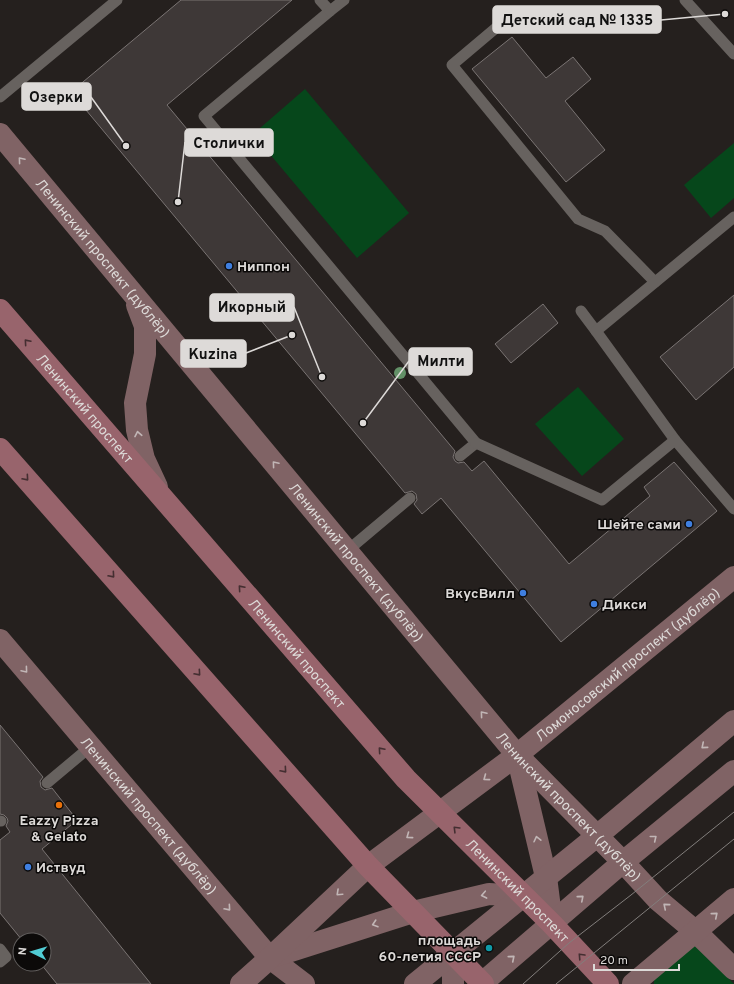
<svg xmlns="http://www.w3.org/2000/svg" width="734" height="984" font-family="Overpass,sans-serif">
<rect width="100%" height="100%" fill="#25201e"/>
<g fill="#06471b">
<path d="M 305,89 L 409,213 L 357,258 L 253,134 Z"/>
<path d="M 734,143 L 734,198 L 711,218 L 684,185 Z"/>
<path d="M 578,387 L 624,439 L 582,476 L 535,424 Z"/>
<path d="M 695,944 L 734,984 L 654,984 L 654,972 Z"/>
</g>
<g fill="#3e3837" stroke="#7a7473">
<path d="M 181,0 L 292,0 L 167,105 L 455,451 L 453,457 L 455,461 L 458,463 L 464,462 L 472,471 L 484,461 L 569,564 L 650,496 L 644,487 L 674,462 L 717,511 L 561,642 L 441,498 L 422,514 L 414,504 L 417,500 L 416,494 L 412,491 L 405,493 L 71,92 Z"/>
<path d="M 512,37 L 546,78 L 573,57 L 591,79 L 565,101 L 605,150 L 566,182 L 472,69 Z"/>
<path d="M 734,295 L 734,367 L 696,400 L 660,357 Z"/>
<path d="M 543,304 L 558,323 L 511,363 L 495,344 Z"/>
<path d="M 0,725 L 43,777 L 40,781 L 41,787 L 45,790 L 52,788 L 77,820 L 42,849 L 151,984 L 57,984 L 41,964 L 44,964 L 44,940 L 22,940 L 0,913 L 0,840 L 10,832 L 6,826 L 8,821 L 7,818 L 4,815 L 0,814 Z"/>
</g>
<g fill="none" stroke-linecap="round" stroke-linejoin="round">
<g stroke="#67625f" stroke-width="11">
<path d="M 320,0 L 330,11 L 204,116 L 476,443 L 460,456"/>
<path d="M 685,0 L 734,54"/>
<path d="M 330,11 L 344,0"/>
<path d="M 509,17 L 452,65 L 578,219 L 605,231 L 655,282"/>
<path d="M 0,97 L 117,0"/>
<path d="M 581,311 L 596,331"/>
<path d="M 675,440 L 596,331 L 734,217"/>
<path d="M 476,443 L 602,500 L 675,440 L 734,509"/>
<path d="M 347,551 L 410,498"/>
<path d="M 47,783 L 90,747"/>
<path d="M 0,821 L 1,821"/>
<path d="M 0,949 L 6,957 L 0,962"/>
</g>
<g stroke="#806365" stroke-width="22">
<path id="s1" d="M 0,134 L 517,755 L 623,862 L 658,900 L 695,931 L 734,969"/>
<path d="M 137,305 L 145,326 L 145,354 L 135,403 L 137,430 L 144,459 L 157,487"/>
<path id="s2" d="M 0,640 L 270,958 L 304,984"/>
<path d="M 517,755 L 546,877 L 552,924"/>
<path d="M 453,953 L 453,984"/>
<path d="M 275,956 L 413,912 L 489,894 L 523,896"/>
<path id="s3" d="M 241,984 L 270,958 L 368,866 L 517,755 L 734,577"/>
<path d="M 415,984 L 597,836 L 734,721"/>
<path d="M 481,984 L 623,862 L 734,771"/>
<path d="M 633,984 L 734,899"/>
</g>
<g stroke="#98646c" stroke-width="22">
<path id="s4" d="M 0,310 L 406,779 L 552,924 L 608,984"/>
<path d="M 0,449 L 368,866 L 483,984"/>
</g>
<g stroke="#827e7c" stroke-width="1">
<path d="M 523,984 L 569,943 L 631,895 L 734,812"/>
<path d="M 556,984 L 734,839"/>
</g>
</g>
<circle fill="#639167" cx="400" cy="373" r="6"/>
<defs><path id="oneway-chevron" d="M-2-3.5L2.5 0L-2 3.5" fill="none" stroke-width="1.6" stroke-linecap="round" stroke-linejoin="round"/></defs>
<g stroke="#c1b6b6">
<use href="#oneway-chevron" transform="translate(21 160) rotate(-130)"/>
<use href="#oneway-chevron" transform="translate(138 434) rotate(-101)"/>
<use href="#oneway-chevron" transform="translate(275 464) rotate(-130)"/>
<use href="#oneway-chevron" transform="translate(25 670) rotate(50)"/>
<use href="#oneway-chevron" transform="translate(483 714) rotate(-130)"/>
<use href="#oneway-chevron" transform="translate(704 746) rotate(140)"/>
<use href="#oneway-chevron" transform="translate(486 778) rotate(143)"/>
<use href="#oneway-chevron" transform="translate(409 836) rotate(144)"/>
<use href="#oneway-chevron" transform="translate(654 838) rotate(-39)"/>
<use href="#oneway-chevron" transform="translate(537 839) rotate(-103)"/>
<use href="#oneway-chevron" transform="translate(339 893) rotate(137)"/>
<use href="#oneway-chevron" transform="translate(484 895) rotate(169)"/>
<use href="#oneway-chevron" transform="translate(581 898) rotate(-41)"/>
<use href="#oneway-chevron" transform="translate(666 906) rotate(-140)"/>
<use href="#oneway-chevron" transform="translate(228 908) rotate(49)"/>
<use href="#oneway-chevron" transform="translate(715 915) rotate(-40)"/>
<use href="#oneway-chevron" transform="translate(375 924) rotate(162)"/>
<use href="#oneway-chevron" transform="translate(512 958) rotate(-40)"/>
</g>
<g stroke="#442e31">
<use href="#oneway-chevron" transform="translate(27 342) rotate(-131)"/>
<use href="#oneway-chevron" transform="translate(26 478) rotate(49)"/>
<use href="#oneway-chevron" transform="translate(112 575) rotate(49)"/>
<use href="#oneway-chevron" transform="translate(241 588) rotate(-131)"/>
<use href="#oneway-chevron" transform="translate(198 673) rotate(49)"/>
<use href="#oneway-chevron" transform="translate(381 750) rotate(-131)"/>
<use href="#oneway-chevron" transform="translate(284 770) rotate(49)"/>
<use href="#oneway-chevron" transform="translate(456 829) rotate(-135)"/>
<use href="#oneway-chevron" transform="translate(581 956) rotate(-133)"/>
</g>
<g fill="#3f7fe0" stroke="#0c0a09" stroke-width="1.5">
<circle cx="229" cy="266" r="4"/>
<circle cx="689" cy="524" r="4"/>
<circle cx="523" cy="593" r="4"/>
<circle cx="594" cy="604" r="4"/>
<circle cx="28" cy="867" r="4"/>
</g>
<circle fill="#e8710a" stroke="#0c0a09" stroke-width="1.5" cx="59" cy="805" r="4"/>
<circle fill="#0f9aa8" stroke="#0c0a09" stroke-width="1.5" cx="489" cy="948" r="4"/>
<g text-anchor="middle" stroke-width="3" stroke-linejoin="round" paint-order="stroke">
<g font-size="14" fill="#dddad8" stroke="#0c0a09">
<text dy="5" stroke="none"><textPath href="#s1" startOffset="161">Ленинский проспект (дублёр)</textPath></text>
<text dy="5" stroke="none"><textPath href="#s4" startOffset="130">Ленинский проспект</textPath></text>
<text dy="5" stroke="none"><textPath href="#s1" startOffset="557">Ленинский проспект (дублёр)</textPath></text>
<text dy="5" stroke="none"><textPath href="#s4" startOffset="454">Ленинский проспект</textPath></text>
<text dy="5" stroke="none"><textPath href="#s3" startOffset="502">Ломоносовский проспект (дублёр)</textPath></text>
<text dy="5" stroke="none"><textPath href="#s1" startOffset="881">Ленинский проспект (дублёр)</textPath></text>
<text dy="5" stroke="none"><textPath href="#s2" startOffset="230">Ленинский проспект (дублёр)</textPath></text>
<text dy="5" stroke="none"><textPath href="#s4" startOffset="778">Ленинский проспект</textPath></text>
</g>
<g font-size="14" font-weight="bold" fill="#dddad8" stroke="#0c0a09" text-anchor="start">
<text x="237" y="271">Ниппон</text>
<text x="681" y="529" text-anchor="end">Шейте сами</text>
<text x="515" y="598" text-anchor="end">ВкусВилл</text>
<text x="602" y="609">Дикси</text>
<text x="59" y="825" text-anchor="middle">Eazzy Pizza<tspan x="59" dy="16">&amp; Gelato</tspan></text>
<text x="36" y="872">Иствуд</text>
<text x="481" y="945" text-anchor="end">площадь<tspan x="481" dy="16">60-летия СССР</tspan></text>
</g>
</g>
<path fill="none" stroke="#dddad8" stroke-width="1.5" d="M725 14L661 20M126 146L91 97M178 202L185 142M322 377L294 307M292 335L246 353M363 423L409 361"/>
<g fill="#dddad8" stroke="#0c0a09" stroke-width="1.5">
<circle cx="725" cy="14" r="4"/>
<circle cx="126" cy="146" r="4"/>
<circle cx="178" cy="202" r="4"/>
<circle cx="322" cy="377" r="4"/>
<circle cx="292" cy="335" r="4"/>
<circle cx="363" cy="423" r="4"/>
</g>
<g fill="#dddad8" stroke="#dddad8" stroke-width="1.5">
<rect x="493" y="6" width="168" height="27" rx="4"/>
<rect x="22" y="83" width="69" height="27" rx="4"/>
<rect x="185" y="129" width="88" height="27" rx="4"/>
<rect x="210" y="294" width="84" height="27" rx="4"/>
<rect x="181" y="340" width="65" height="27" rx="4"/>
<rect x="409" y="348" width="63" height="27" rx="4"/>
</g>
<g font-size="15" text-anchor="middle" font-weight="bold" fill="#111">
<text x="577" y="25">Детский сад № 1335</text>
<text x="56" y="102">Озерки</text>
<text x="229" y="148">Столички</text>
<text x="252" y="312">Икорный</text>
<text x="213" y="359">Kuzina</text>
<text x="441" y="366">Милти</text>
</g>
<g transform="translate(32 952) rotate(275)"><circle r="19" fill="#0c0a09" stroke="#605d5c"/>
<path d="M0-3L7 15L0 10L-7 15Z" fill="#51ccd4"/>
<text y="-6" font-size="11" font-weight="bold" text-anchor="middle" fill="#dddad8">N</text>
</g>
<path d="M594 964v6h85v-6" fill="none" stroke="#dddad8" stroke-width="2"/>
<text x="600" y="964" font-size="12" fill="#dddad8" stroke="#0c0a09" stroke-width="3" paint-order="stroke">20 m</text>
</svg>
